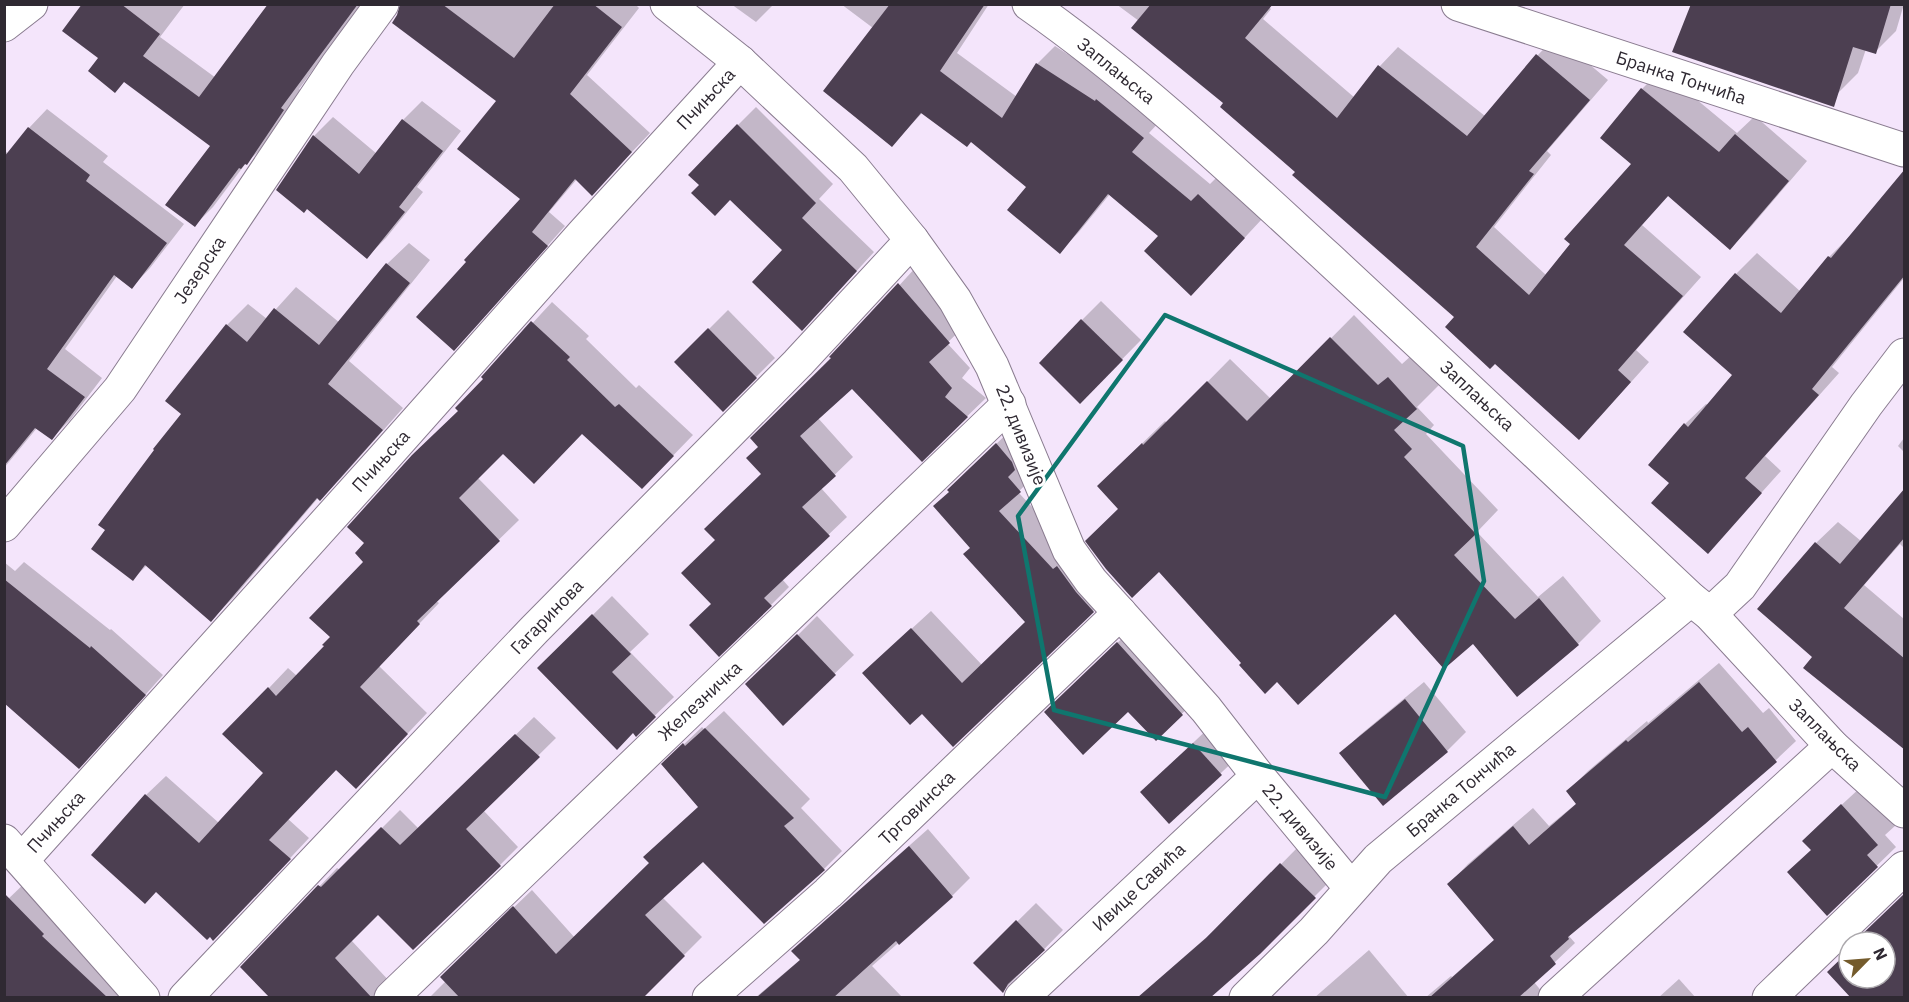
<svg xmlns="http://www.w3.org/2000/svg" width="1909" height="1002" font-family="'IBM Plex Sans',sans-serif">
<rect width="100%" height="100%" fill="#f4e5fb"/>
<g fill="#0003">
<path d="M 84,4 L 185,4 L 160,37 L 216,78 L 269,4 L 361,4 L 299,89 L 302,91 L 266,145 L 246,163 L 213,207 L 195,225 L 212,145 L 100,58 Z"/>
<path d="M 404,4 L 635,4 L 639,8 L 587,75 L 650,133 L 592,194 L 577,179 L 549,212 L 565,226 L 472,331 L 522,199 L 498,101 Z"/>
<path d="M 731,4 L 774,4 L 756,22 Z"/>
<path d="M 841,4 L 989,4 L 957,53 L 1017,97 L 1037,64 L 1055,46 L 1114,84 L 1161,120 L 1149,133 L 1210,184 L 1217,177 L 1262,219 L 1209,276 L 1110,194 L 1078,233 L 1060,251 L 1028,187 L 972,141 L 923,112 L 892,145 L 873,28 Z"/>
<path d="M 1116,4 L 1265,4 L 1271,9 L 1263,19 L 1355,98 L 1380,66 L 1398,47 L 1485,116 L 1538,55 L 1556,36 L 1608,80 L 1547,151 L 1551,155 L 1494,227 L 1546,275 L 1633,164 L 1642,89 L 1661,70 L 1737,133 L 1755,116 L 1807,161 L 1749,229 L 1730,248 L 1669,195 L 1642,225 L 1701,277 L 1636,350 L 1649,362 L 1598,419 L 1456,317 L 1297,172 L 1139,21 Z"/>
<path d="M 1692,4 L 1904,4 L 1896,31 L 1875,52 L 1866,49 L 1858,73 L 1837,94 Z"/>
<path d="M 422,101 L 461,131 L 417,187 L 423,192 L 386,238 L 367,257 L 307,207 L 278,190 L 314,136 L 333,117 L 377,154 L 403,120 Z"/>
<path d="M 756,107 L 833,184 L 819,199 L 874,252 L 820,311 L 784,250 L 730,198 L 701,185 L 738,125 Z"/>
<path d="M 47,109 L 108,156 L 103,162 L 184,224 L 150,268 L 132,287 L 117,276 L 65,349 L 102,378 L 70,420 L 52,438 L 37,428 L 4,468 L 4,154 L 6,152 L 9,154 L 29,128 Z"/>
<path d="M 1904,173 L 1904,278 L 1832,367 L 1839,373 L 1765,456 L 1781,471 L 1708,552 L 1671,483 L 1685,424 L 1706,404 L 1708,405 L 1734,374 L 1686,332 L 1736,274 L 1757,253 L 1801,292 L 1829,257 L 1850,236 Z"/>
<path d="M 409,243 L 430,260 L 349,361 L 403,408 L 341,478 L 320,499 L 318,498 L 233,598 L 211,620 L 147,565 L 133,579 L 183,414 L 227,325 L 248,304 L 267,319 L 296,287 L 340,323 L 387,264 Z"/>
<path d="M 917,266 L 968,323 L 947,343 L 970,368 L 962,378 L 986,398 L 922,460 L 852,386 L 818,418 L 853,457 L 821,488 L 847,517 L 782,579 L 789,587 L 771,605 L 713,604 L 717,539 L 762,474 L 760,446 L 833,358 Z"/>
<path d="M 1101,301 L 1141,340 L 1080,402 L 1082,320 Z"/>
<path d="M 552,302 L 589,336 L 586,339 L 636,388 L 639,385 L 693,435 L 662,467 L 583,432 L 503,452 L 477,477 L 519,520 L 436,601 L 439,603 L 379,666 L 427,713 L 376,767 L 337,769 L 288,819 L 309,838 L 233,919 L 146,795 L 166,776 L 219,823 L 265,773 L 269,688 L 288,668 L 297,676 L 326,646 L 366,562 L 459,411 L 485,379 L 483,377 Z"/>
<path d="M 728,310 L 775,358 L 723,410 L 676,362 Z"/>
<path d="M 1354,315 L 1402,364 L 1412,355 L 1439,385 L 1417,407 L 1434,425 L 1426,434 L 1498,510 L 1477,532 L 1538,597 L 1563,576 L 1601,621 L 1578,644 L 1518,695 L 1473,642 L 1396,612 L 1277,680 L 1243,663 L 1159,570 L 1087,540 L 1119,508 L 1122,463 L 1165,421 L 1167,423 L 1230,359 L 1271,399 Z"/>
<path d="M 1016,425 L 1039,472 L 1018,492 L 1112,592 L 1093,611 L 922,711 L 883,655 L 931,611 L 982,665 L 1027,622 L 971,548 L 951,491 L 968,471 Z"/>
<path d="M 1904,438 L 1904,452 L 1898,446 Z"/>
<path d="M 1904,490 L 1904,548 L 1900,544 L 1864,585 L 1904,619 L 1904,748 L 1814,657 L 1816,543 L 1838,522 L 1861,541 Z"/>
<path d="M 4,562 L 15,571 L 24,562 L 110,630 L 111,629 L 163,675 L 97,749 L 4,667 Z"/>
<path d="M 612,596 L 649,634 L 630,652 L 674,697 L 636,734 L 539,668 Z"/>
<path d="M 817,616 L 854,655 L 783,723 L 748,685 Z"/>
<path d="M 1135,626 L 1199,697 L 1156,739 L 1128,710 L 1063,695 Z"/>
<path d="M 1719,663 L 1763,713 L 1769,708 L 1796,741 L 1776,760 L 1705,823 L 1582,923 L 1569,936 L 1575,943 L 1534,982 L 1547,998 L 1425,998 L 1451,976 L 1452,977 L 1495,939 L 1449,884 L 1468,864 L 1533,808 L 1549,826 L 1577,803 L 1568,791 L 1588,771 L 1647,721 L 1648,723 Z"/>
<path d="M 1424,682 L 1466,732 L 1447,751 L 1383,804 L 1341,753 L 1360,735 Z"/>
<path d="M 724,711 L 810,799 L 801,808 L 842,851 L 824,869 L 764,922 L 703,860 L 662,897 L 702,937 L 641,998 L 429,998 L 446,981 L 460,959 L 532,890 L 575,938 L 651,863 L 700,806 L 681,747 L 702,727 L 704,729 Z"/>
<path d="M 534,717 L 556,738 L 483,810 L 518,847 L 500,865 L 378,912 L 351,940 L 405,998 L 272,998 L 242,967 L 337,868 L 340,870 L 400,810 L 419,829 Z"/>
<path d="M 1212,725 L 1240,755 L 1169,822 L 1161,773 Z"/>
<path d="M 1861,787 L 1896,825 L 1885,835 L 1896,847 L 1827,914 L 1812,849 L 1823,822 Z"/>
<path d="M 928,829 L 970,878 L 952,896 L 872,966 L 903,998 L 755,998 L 801,959 L 793,951 L 811,933 Z"/>
<path d="M 1299,846 L 1332,879 L 1258,953 L 1208,998 L 1137,998 L 1225,921 Z"/>
<path d="M 28,880 L 142,998 L 4,998 L 4,903 Z"/>
<path d="M 1036,903 L 1063,930 L 1003,991 L 975,963 Z"/>
<path d="M 1369,950 L 1409,998 L 1314,998 Z"/>
<path d="M 1679,979 L 1696,998 L 1658,998 Z"/>
</g>
<g fill="#4c3f51">
<path d="M 82,4 L 121,4 L 160,34 L 143,56 L 199,97 L 268,4 L 358,4 L 281,108 L 284,110 L 247,165 L 245,164 L 241,169 L 239,168 L 195,227 L 165,205 L 210,146 L 124,82 L 115,93 L 88,71 L 98,58 L 62,31 Z"/>
<path d="M 400,4 L 442,4 L 514,58 L 555,4 L 593,4 L 622,27 L 570,94 L 632,152 L 592,196 L 575,179 L 532,232 L 548,246 L 454,351 L 416,317 L 466,262 L 464,260 L 520,199 L 457,149 L 496,101 L 392,23 L 397,15 Z"/>
<path d="M 890,4 L 985,4 L 940,71 L 1002,118 L 1036,63 L 1095,101 L 1096,99 L 1144,138 L 1132,152 L 1191,201 L 1198,194 L 1245,238 L 1191,296 L 1144,251 L 1158,236 L 1108,194 L 1060,254 L 1007,210 L 1026,187 L 971,142 L 967,147 L 921,113 L 892,147 L 823,91 Z"/>
<path d="M 1151,4 L 1273,4 L 1245,38 L 1337,118 L 1378,65 L 1467,136 L 1536,54 L 1590,100 L 1529,171 L 1534,174 L 1476,247 L 1529,295 L 1570,244 L 1564,239 L 1631,164 L 1600,138 L 1641,88 L 1719,152 L 1735,134 L 1789,181 L 1730,250 L 1668,196 L 1624,245 L 1683,296 L 1618,370 L 1631,382 L 1579,440 L 1495,364 L 1490,369 L 1445,327 L 1454,317 L 1292,175 L 1295,172 L 1220,107 L 1223,103 L 1131,28 Z"/>
<path d="M 1691,4 L 1891,4 L 1876,54 L 1853,47 L 1834,107 L 1672,52 Z"/>
<path d="M 402,119 L 443,151 L 399,207 L 405,212 L 367,259 L 307,209 L 304,213 L 276,190 L 313,135 L 359,174 Z"/>
<path d="M 737,124 L 816,203 L 802,218 L 857,271 L 802,331 L 752,282 L 782,250 L 730,200 L 715,216 L 691,193 L 699,185 L 688,175 Z"/>
<path d="M 28,127 L 90,175 L 86,181 L 167,243 L 132,289 L 114,275 L 47,369 L 85,397 L 52,440 L 35,428 L 4,466 L 4,157 Z"/>
<path d="M 1905,169 L 1905,275 L 1812,389 L 1819,395 L 1745,478 L 1762,493 L 1708,554 L 1651,503 L 1669,483 L 1648,465 L 1684,423 L 1688,427 L 1732,375 L 1683,332 L 1735,273 L 1781,313 L 1828,256 L 1831,258 Z"/>
<path d="M 386,263 L 410,283 L 328,384 L 383,430 L 320,501 L 317,498 L 211,622 L 145,565 L 133,581 L 91,549 L 105,530 L 98,525 L 154,450 L 153,449 L 181,414 L 165,401 L 226,324 L 247,342 L 274,308 L 319,345 Z"/>
<path d="M 898,283 L 950,343 L 929,362 L 952,388 L 945,397 L 968,417 L 922,462 L 852,389 L 800,436 L 836,476 L 802,507 L 830,536 L 764,598 L 772,606 L 719,657 L 689,625 L 711,604 L 681,573 L 715,540 L 704,529 L 761,474 L 746,458 L 758,447 L 750,438 L 831,358 L 829,357 Z"/>
<path d="M 1081,319 L 1123,360 L 1080,404 L 1039,363 Z"/>
<path d="M 531,321 L 570,357 L 567,360 L 615,407 L 619,404 L 674,456 L 642,489 L 582,434 L 534,484 L 503,454 L 459,498 L 500,541 L 417,621 L 420,624 L 360,687 L 408,734 L 356,789 L 336,770 L 269,840 L 291,859 L 213,941 L 210,937 L 207,940 L 156,892 L 145,904 L 91,855 L 145,794 L 199,843 L 263,773 L 222,734 L 268,687 L 276,696 L 324,646 L 322,645 L 330,637 L 309,618 L 363,562 L 355,553 L 364,543 L 347,527 L 412,455 L 458,411 L 455,408 L 483,379 L 481,377 Z"/>
<path d="M 708,328 L 757,378 L 723,412 L 674,362 Z"/>
<path d="M 1330,337 L 1378,385 L 1388,377 L 1417,409 L 1394,430 L 1412,449 L 1404,457 L 1476,534 L 1454,555 L 1515,619 L 1539,598 L 1579,645 L 1517,697 L 1473,644 L 1444,669 L 1395,614 L 1298,705 L 1277,682 L 1265,694 L 1239,665 L 1241,663 L 1159,572 L 1132,598 L 1106,569 L 1085,541 L 1118,509 L 1097,486 L 1142,443 L 1143,445 L 1207,381 L 1247,421 Z"/>
<path d="M 996,443 L 1012,462 L 1015,470 L 1008,477 L 1021,492 L 999,511 L 1053,569 L 1057,566 L 1076,592 L 1094,612 L 953,747 L 922,714 L 910,725 L 862,673 L 911,628 L 962,683 L 1025,622 L 963,554 L 970,548 L 933,506 L 949,492 L 947,490 Z"/>
<path d="M 1905,488 L 1905,537 L 1844,608 L 1905,659 L 1905,750 L 1803,668 L 1812,657 L 1757,609 L 1815,542 L 1840,564 Z"/>
<path d="M 4,579 L 90,648 L 91,646 L 146,695 L 79,769 L 4,703 Z"/>
<path d="M 592,614 L 631,654 L 612,672 L 656,717 L 636,737 L 633,733 L 617,750 L 537,668 Z"/>
<path d="M 797,634 L 836,675 L 783,726 L 745,684 Z"/>
<path d="M 1117,642 L 1183,715 L 1156,741 L 1128,712 L 1083,755 L 1044,712 Z"/>
<path d="M 1699,682 L 1742,732 L 1748,727 L 1777,762 L 1705,824 L 1568,937 L 1569,939 L 1550,956 L 1556,964 L 1518,998 L 1429,998 L 1494,940 L 1447,884 L 1513,826 L 1529,845 L 1576,804 L 1566,791 L 1626,740 L 1628,742 Z"/>
<path d="M 1405,699 L 1448,752 L 1383,806 L 1339,753 Z"/>
<path d="M 705,728 L 794,818 L 784,826 L 825,870 L 764,924 L 703,862 L 645,915 L 685,956 L 643,998 L 460,998 L 440,977 L 513,906 L 556,954 L 649,863 L 643,857 L 698,807 L 661,764 L 683,743 L 685,746 Z"/>
<path d="M 515,734 L 540,757 L 466,829 L 501,866 L 413,950 L 378,915 L 335,958 L 372,998 L 270,998 L 240,967 L 318,885 L 321,887 L 381,827 L 400,845 Z"/>
<path d="M 1193,743 L 1222,775 L 1169,824 L 1140,792 Z"/>
<path d="M 1841,804 L 1878,845 L 1867,855 L 1878,867 L 1827,916 L 1787,872 L 1811,850 L 1802,841 Z"/>
<path d="M 909,846 L 953,897 L 899,945 L 896,941 L 833,998 L 756,998 L 800,960 L 791,951 Z"/>
<path d="M 1280,863 L 1316,898 L 1260,954 L 1210,998 L 1137,998 L 1206,938 Z"/>
<path d="M 4,893 L 44,934 L 42,936 L 108,998 L 4,998 Z"/>
<path d="M 1904,894 L 1905,998 L 1851,998 L 1827,972 L 1849,951 L 1849,978 L 1885,978 L 1885,942 L 1854,942 Z"/>
<path d="M 1016,920 L 1045,950 L 1008,984 L 1003,993 L 973,963 Z"/>
</g>
<g fill="none" stroke-linecap="round" stroke-linejoin="round">
<defs>
<g id="street">
<path d="M 667,4 L 740,62 L 853,168 L 912,240 L 955,300 L 992,366 L 1069,550 L 1091,581 L 1120,613 L 1206,709 L 1258,776 L 1351,888"/>
<path d="M 1029,4 C 1136,79 1231,169 1327,257 C 1449,370 1570,485 1691,599 L 1710,614 L 1832,746 L 1904,811"/>
<path d="M 1458,4 L 1904,150"/>
<path d="M 4,25 L 31,4"/>
<path d="M 4,525 L 120,389 L 338,64 L 382,4"/>
<path d="M 1710,614 L 1740,586 L 1866,405 L 1904,355"/>
<path d="M 4,841 L 143,998"/>
<path d="M 22,860 L 383,459 L 583,234 L 740,62"/>
<path d="M 185,998 L 534,630 L 798,363 L 912,240"/>
<path d="M 391,998 C 596,799 804,603 1009,404"/>
<path d="M 709,998 L 828,893 L 1120,613"/>
<path d="M 1021,998 L 1258,776"/>
<path d="M 1246,998 L 1314,931 L 1378,859 L 1691,599"/>
<path d="M 1555,998 L 1832,746"/>
<path d="M 1769,998 L 1904,868"/>
</g>
</defs>
<use href="#street" stroke="#8a7c90" stroke-width="35"/>
<use href="#street" stroke="#fff" stroke-width="33"/>
</g>
<path fill="none" stroke="#0f766e" stroke-width="4.5" stroke-linejoin="round" d="M 1165,315 L 1463,446 L 1484,581 L 1385,797 L 1054,710 L 1018,516 Z"/>
<g text-anchor="middle" stroke-width="6" stroke-linejoin="round" paint-order="stroke">
<g font-size="18" fill="#2f2932" stroke="#fff">
<text transform="translate(1116 71) rotate(39)" y="6">Заплањска</text>
<text transform="translate(1681 78) rotate(18)" y="6">Бранка Тончића</text>
<text transform="translate(706 99) rotate(-47)" y="6">Пчињска</text>
<text transform="translate(200 270) rotate(-56)" y="6">Језерска</text>
<text transform="translate(1477 396) rotate(43)" y="6">Заплањска</text>
<text transform="translate(1021 435) rotate(68)" y="6">22. дивизије</text>
<text transform="translate(381 461) rotate(-48)" y="6">Пчињска</text>
<text transform="translate(547 617) rotate(-46)" y="6">Гагаринова</text>
<text transform="translate(700 701) rotate(-43)" y="6">Железничка</text>
<text transform="translate(1825 735) rotate(45)" y="6">Заплањска</text>
<text transform="translate(1461 790) rotate(-40)" y="6">Бранка Тончића</text>
<text transform="translate(917 808) rotate(-44)" y="6">Трговинска</text>
<text transform="translate(56 822) rotate(-48)" y="6">Пчињска</text>
<text transform="translate(1300 827) rotate(50)" y="6">22. дивизије</text>
<text transform="translate(1139 887) rotate(-43)" y="6">Ивице Савића</text>
</g>
</g>
<rect width="1909" height="1002" fill="none" stroke="#2f2932" stroke-width="12"/>
<g transform="translate(1867 960) rotate(65)"><circle r="28" fill="#ffffff" stroke="#aca9ad" stroke-width="1.5"/>
<path d="M0-4.5L10 22L0 15L-10 22Z" fill="#745b2c"/>
<text y="-9" font-size="16" font-weight="bold" text-anchor="middle" fill="#2f2932">N</text>
</g>
</svg>
